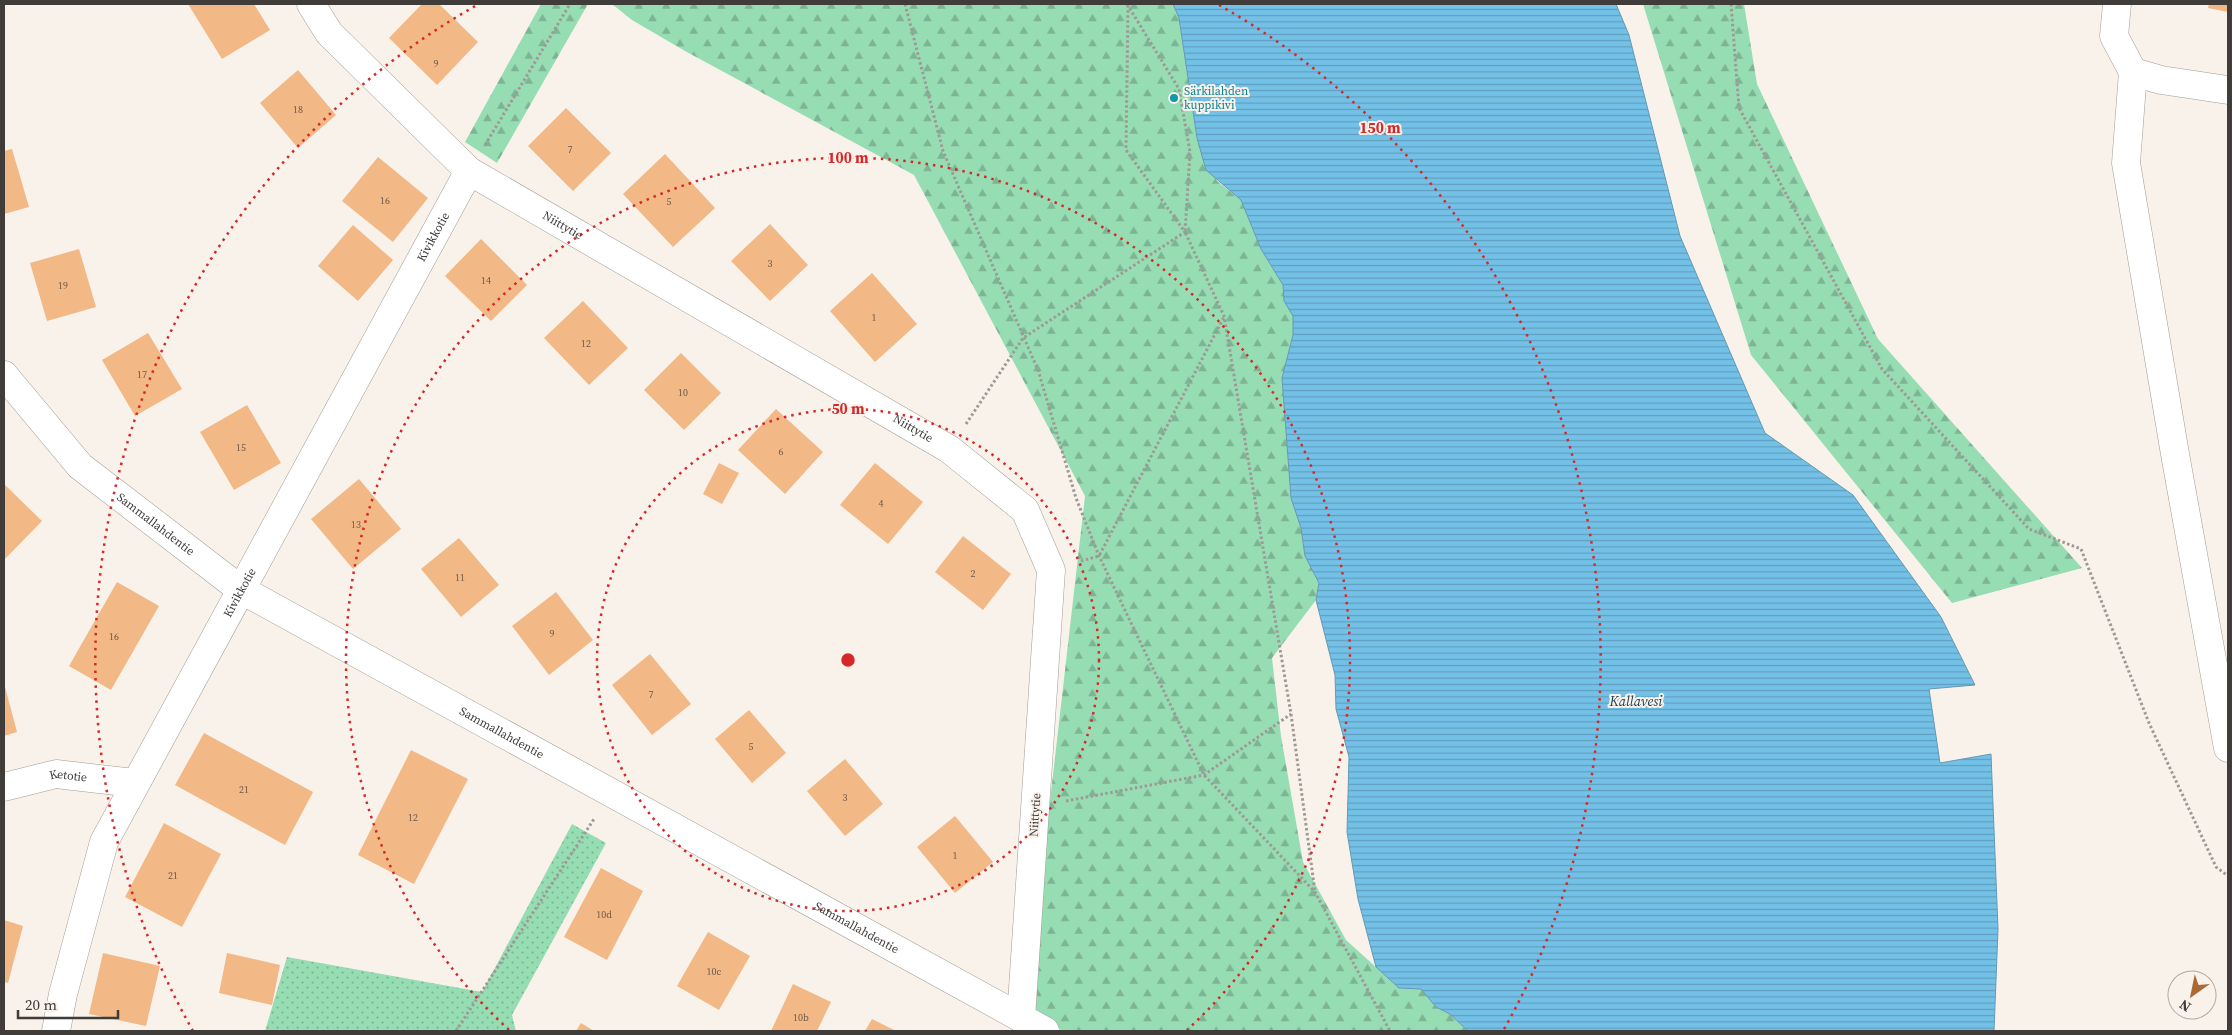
<svg xmlns="http://www.w3.org/2000/svg" width="2232" height="1035" font-family="'Source Serif 4',serif">
<defs>
<pattern id="forest-firs" width="22" height="20" patternUnits="userSpaceOnUse" patternTransform="scale(1.25)"><rect width="22" height="20" fill="#97ddb4"/><path d="M5 1l3.5 6h-7zM16 11l3.5 6h-7z" fill="#7db493"/></pattern>
<pattern id="park-dots" width="8" height="8" patternUnits="userSpaceOnUse" patternTransform="scale(1.25)"><rect width="8" height="8" fill="#97ddb4"/><path d="M2 2h.1M6 6h.1" fill="none" stroke="#7db493" stroke-width="1.8" stroke-linecap="round"/></pattern>
<pattern id="water-rules" width="6" height="5" patternUnits="userSpaceOnUse" patternTransform="scale(1.25)"><rect width="6" height="5" fill="#74c1e8"/><path d="M0 2.5h6" fill="none" stroke="#619ebd"/></pattern>
</defs>
<rect width="100%" height="100%" fill="#f9f2eb"/>
<g fill="url(#forest-firs)">
<path d="M 541,4 L 588,4 L 497,163 L 465,142 Z"/>
<path d="M 612,4 L 1173,4 L 1179,18 L 1197,138 L 1217,181 L 1241,200 L 1261,249 L 1283,285 L 1284,301 L 1293,315 L 1293,335 L 1282,378 L 1291,498 L 1301,528 L 1305,556 L 1319,583 L 1316,600 L 1272,658 L 1281,736 L 1303,862 L 1346,940 L 1399,988 L 1421,989 L 1436,1007 L 1450,1014 L 1468,1031 L 1063,1031 L 1026,1010 L 1085,496 L 914,175 L 685,51 L 632,20 Z"/>
<path d="M 1643,4 L 1744,4 L 1757,84 L 1878,339 L 2082,568 L 1952,603 L 1751,355 Z"/>
</g>
<path fill="url(#park-dots)" d="M 572,824 L 606,843 L 512,1015 L 516,1031 L 265,1031 L 287,957 L 482,992 Z"/>
<path fill="url(#water-rules)" stroke="#6499b4" d="M 1173,4 L 1616,4 L 1629,35 L 1680,236 L 1765,433 L 1853,495 L 1941,617 L 1975,685 L 1929,689 L 1940,763 L 1991,754 L 1998,929 L 1994,1031 L 1468,1031 L 1450,1014 L 1436,1007 L 1421,989 L 1399,988 L 1376,967 L 1358,899 L 1347,832 L 1349,757 L 1336,709 L 1335,675 L 1316,600 L 1319,583 L 1305,556 L 1301,528 L 1291,498 L 1282,378 L 1293,335 L 1293,316 L 1284,301 L 1283,285 L 1261,249 L 1241,200 L 1206,170 L 1197,138 L 1179,18 Z"/>
<g fill="#f2b885">
<path d="M 188,4 L 254,4 L 270,30 L 222,59 Z"/>
<path d="M 422,4 L 439,4 L 478,42 L 437,85 L 389,38 Z"/>
<path d="M 2209,4 L 2228,4 L 2228,12 L 2208,8 Z"/>
<path d="M 298,70 L 336,115 L 298,148 L 260,103 Z"/>
<path d="M 566,108 L 611,153 L 573,191 L 528,146 Z"/>
<path d="M 12,149 L 29,207 L 4,214 L 4,151 Z"/>
<path d="M 665,154 L 715,208 L 673,247 L 623,194 Z"/>
<path d="M 378,157 L 428,198 L 393,242 L 342,201 Z"/>
<path d="M 770,224 L 808,265 L 770,301 L 731,261 Z"/>
<path d="M 353,225 L 393,260 L 358,301 L 318,266 Z"/>
<path d="M 481,239 L 527,285 L 491,321 L 445,276 Z"/>
<path d="M 79,249 L 96,307 L 47,321 L 30,263 Z"/>
<path d="M 872,273 L 917,324 L 875,362 L 830,311 Z"/>
<path d="M 583,301 L 628,348 L 589,385 L 544,338 Z"/>
<path d="M 148,333 L 182,389 L 135,416 L 102,360 Z"/>
<path d="M 681,353 L 721,393 L 684,430 L 644,390 Z"/>
<path d="M 247,405 L 281,463 L 234,490 L 200,432 Z"/>
<path d="M 776,409 L 823,452 L 785,494 L 738,450 Z"/>
<path d="M 719,463 L 739,473 L 722,504 L 703,494 Z"/>
<path d="M 875,463 L 923,502 L 888,544 L 840,505 Z"/>
<path d="M 359,479 L 401,529 L 353,569 L 311,519 Z"/>
<path d="M 4,484 L 42,521 L 4,560 Z"/>
<path d="M 963,536 L 1011,574 L 983,610 L 935,572 Z"/>
<path d="M 459,538 L 499,585 L 461,617 L 421,569 Z"/>
<path d="M 117,582 L 159,606 L 111,690 L 69,666 Z"/>
<path d="M 556,592 L 593,640 L 549,675 L 512,626 Z"/>
<path d="M 650,654 L 691,704 L 652,735 L 612,685 Z"/>
<path d="M 4,683 L 17,732 L 4,736 Z"/>
<path d="M 749,710 L 786,753 L 752,783 L 715,739 Z"/>
<path d="M 204,733 L 313,792 L 285,845 L 175,785 Z"/>
<path d="M 411,750 L 468,779 L 414,884 L 358,855 Z"/>
<path d="M 845,759 L 883,804 L 845,836 L 807,791 Z"/>
<path d="M 955,816 L 993,862 L 955,893 L 917,847 Z"/>
<path d="M 164,823 L 221,854 L 182,927 L 125,897 Z"/>
<path d="M 601,868 L 643,891 L 607,960 L 564,937 Z"/>
<path d="M 4,920 L 23,926 L 8,983 L 4,982 Z"/>
<path d="M 708,932 L 750,956 L 719,1010 L 677,986 Z"/>
<path d="M 103,953 L 160,966 L 146,1026 L 89,1014 Z"/>
<path d="M 227,953 L 280,965 L 272,1005 L 219,993 Z"/>
<path d="M 793,984 L 831,1002 L 817,1031 L 771,1031 Z"/>
<path d="M 872,1019 L 896,1031 L 865,1031 Z"/>
<path d="M 581,1023 L 594,1031 L 576,1031 Z"/>
</g>
<g fill="none" stroke-linecap="round" stroke-linejoin="round">
<defs>
<g id="minor">
<path id="s1" d="M 311,4 L 329,33 L 469,171 L 949,449 L 1025,510 L 1051,570 L 1021,1018"/>
<path d="M 2117,4 L 2114,36 L 2133,72 L 2161,80 L 2228,90"/>
<path d="M 2133,72 L 2126,163 L 2175,454 L 2228,748"/>
<path id="s2" d="M 4,375 L 80,466 L 240,589 L 1045,1031"/>
<path id="s3" d="M 4,787 L 56,774 L 134,783"/>
<path id="s4" d="M 56,1031 L 63,994 L 104,842 L 469,171"/>
</g>
</defs>
<use href="#minor" stroke="#a29c95" stroke-width="29"/>
<g stroke="#9e9995" stroke-width="3" stroke-dasharray="2.5 2.5" stroke-linecap="butt">
<path d="M 905,4 L 943,151 L 1038,370 L 1076,498 L 1099,556 L 1204,775 L 1315,892 L 1390,1031"/>
<path d="M 1127,4 L 1179,89 L 1190,152 L 1185,232 L 1224,316 L 1291,714 L 1315,892"/>
<path d="M 1731,4 L 1739,108 L 1882,369 L 2029,529 L 2081,549 L 2149,723 L 2216,867 L 2228,876"/>
<path d="M 485,145 L 570,4"/>
<path d="M 966,424 L 1023,338 L 1185,232 L 1126,150 L 1128,6"/>
<path d="M 1081,561 L 1099,556 L 1224,317"/>
<path d="M 1066,801 L 1204,775 L 1291,714"/>
<path d="M 456,1031 L 594,819"/>
</g>
<use href="#minor" stroke="#fff" stroke-width="28"/>
</g>
<g fill="none" stroke="#d62828" stroke-width="2.5" stroke-dasharray="2.5 5">
<circle cx="848" cy="660" r="251"/>
<path d="M509 1030A502 502 0 1 1 1187 1030"/>
<path d="M193 1031A753 753 0 0 1 477 5M1219 5A753 753 0 0 1 1503 1031"/>
</g>
<circle fill="#0f9aa8" stroke="#f9f2eb" stroke-width="2" cx="1174" cy="98" r="5"/>
<g text-anchor="middle" stroke-width="4" stroke-linejoin="round" paint-order="stroke">
<g font-size="10" fill="#6c5b4d">
<text x="436" y="67">9</text>
<text x="298" y="113">18</text>
<text x="570" y="153">7</text>
<text x="385" y="204">16</text>
<text x="669" y="205">5</text>
<text x="770" y="267">3</text>
<text x="486" y="284">14</text>
<text x="63" y="289">19</text>
<text x="874" y="321">1</text>
<text x="586" y="347">12</text>
<text x="142" y="378">17</text>
<text x="683" y="396">10</text>
<text x="241" y="451">15</text>
<text x="781" y="455">6</text>
<text x="881" y="507">4</text>
<text x="356" y="528">13</text>
<text x="973" y="577">2</text>
<text x="460" y="581">11</text>
<text x="552" y="637">9</text>
<text x="114" y="640">16</text>
<text x="651" y="698">7</text>
<text x="751" y="750">5</text>
<text x="244" y="793">21</text>
<text x="845" y="801">3</text>
<text x="413" y="821">12</text>
<text x="955" y="859">1</text>
<text x="173" y="879">21</text>
<text x="604" y="918">10d</text>
<text x="714" y="975">10c</text>
<text x="801" y="1021">10b</text>
</g>
<g font-size="12" fill="#0d838f" stroke="#f9f2eb" text-anchor="start">
<text x="1184" y="95">Särkilahden<tspan x="1184" dy="14">kuppikivi</tspan></text>
</g>
<g font-size="12" fill="#3f3c3a" stroke="#f9f2eb">
<text dy="4" stroke="none"><textPath href="#s1" startOffset="339">Niittytie</textPath></text>
<text dy="4" stroke="none"><textPath href="#s4" startOffset="884">Kivikkotie</textPath></text>
<text dy="4" stroke="none"><textPath href="#s1" startOffset="744">Niittytie</textPath></text>
<text dy="4" stroke="none"><textPath href="#s2" startOffset="214">Sammallahdentie</textPath></text>
<text dy="4" stroke="none"><textPath href="#s4" startOffset="479">Kivikkotie</textPath></text>
<text dy="4" stroke="none"><textPath href="#s2" startOffset="619">Sammallahdentie</textPath></text>
<text dy="4" stroke="none"><textPath href="#s3" startOffset="66">Ketotie</textPath></text>
<text transform="translate(1035 815) rotate(-86)" y="4">Niittytie</text>
<text dy="4" stroke="none"><textPath href="#s2" startOffset="1024">Sammallahdentie</textPath></text>
</g>
<g font-size="14" font-style="italic" fill="#1a3d4e" stroke="#f9f2eb">
<text x="1636" y="706">Kallavesi</text>
</g>
</g>
<circle cx="848" cy="660" r="8" fill="#d62828" stroke="#f9f2eb" stroke-width="2.5"/>
<g font-size="15" text-anchor="middle" font-weight="bold" fill="#d62828" stroke="#f9f2eb" stroke-width="4" stroke-linejoin="round" paint-order="stroke">
<text x="1380" y="133">150 m</text>
<text x="848" y="163">100 m</text>
<text x="848" y="414">50 m</text>
</g>
<rect width="2232" height="1035" fill="none" stroke="#3f3c3a" stroke-width="10"/>
<g transform="translate(2192 995) rotate(213)"><circle r="24" fill="#f9f2eb" stroke="#afa9a4"/>
<path d="M0-4L9 19L0 12L-9 19Z" fill="#ab6a34"/>
<text y="-8" font-size="14" font-weight="bold" text-anchor="middle" fill="#3f3c3a">N</text>
</g>
<path d="M18 1010v8h100v-8" fill="none" stroke="#3f3c3a" stroke-width="2.5"/>
<text x="25" y="1010" font-size="15" fill="#3f3c3a" stroke="#f9f2eb" stroke-width="4" paint-order="stroke">20 m</text>
</svg>
